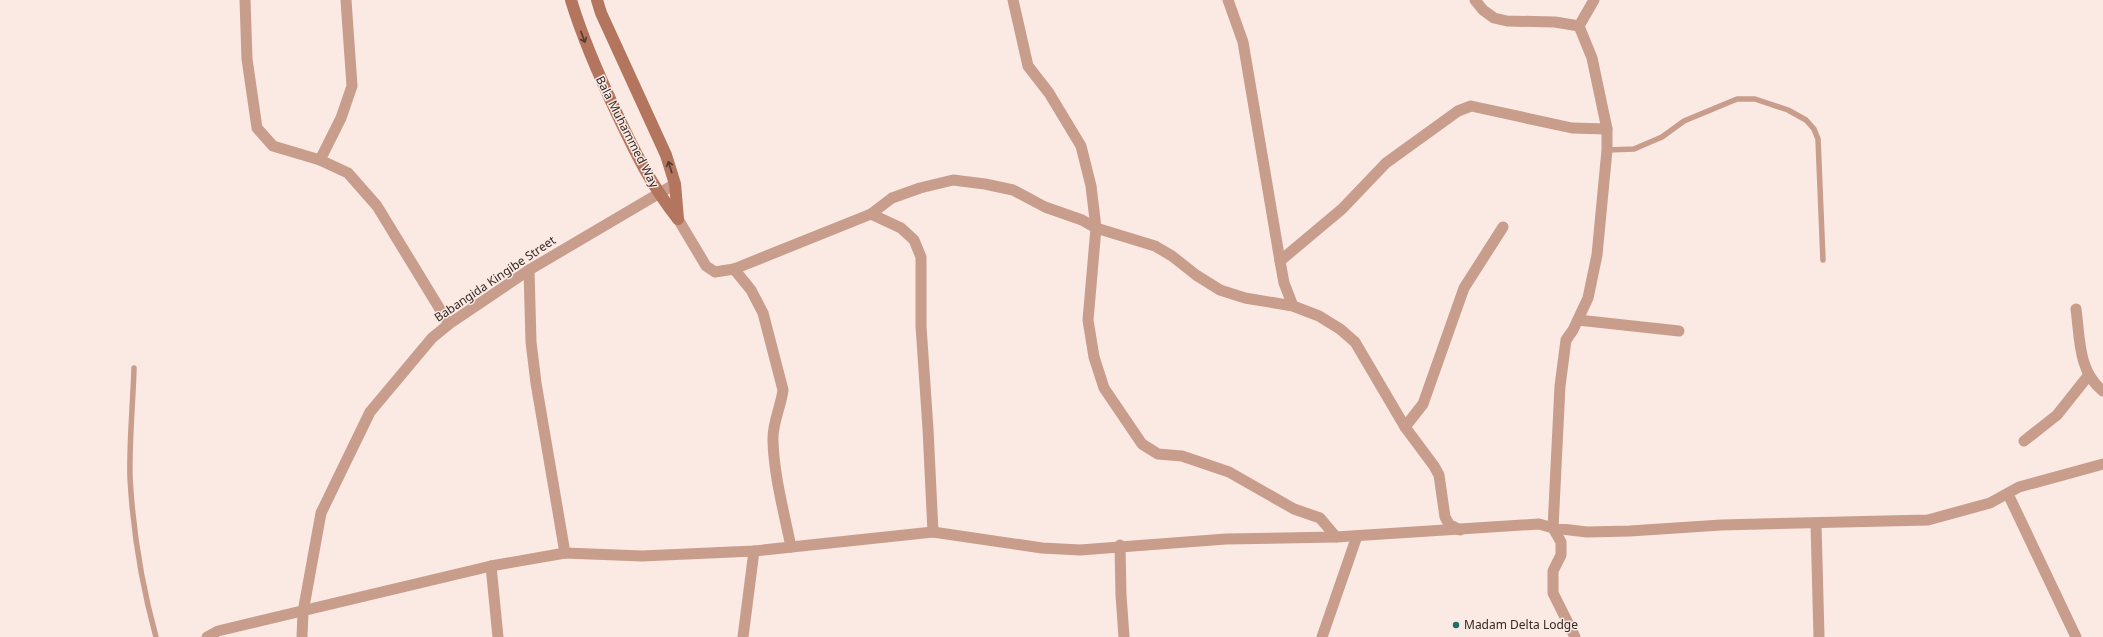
<svg xmlns="http://www.w3.org/2000/svg" width="2103" height="637" font-family="'Noto Sans',sans-serif">
<rect width="100%" height="100%" fill="#fbe9e3"/>
<g fill="none" stroke-linecap="round" stroke-linejoin="round">
<g stroke="#c89d8c" stroke-width="5.5">
<path d="M 1607,150 L 1634,149 L 1662,137 L 1684,121 L 1737,99 L 1755,99 L 1788,110 L 1806,120 L 1814,129 L 1818,139 L 1823,260"/>
<path d="M 134,368 C 133,404 129,442 130,478 C 133,531 142,586 156,637"/>
</g>
<g stroke="#c89d8c" stroke-width="11">
<path d="M 245,0 L 247,59 L 257,128 L 273,146 L 320,160 L 348,173 L 377,206 L 449,324"/>
<path d="M 1013,0 L 1028,66 L 1049,93 L 1081,146 L 1091,186 L 1096,228 L 1088,320 L 1094,357 L 1104,388 L 1142,444 L 1158,454 L 1182,456 L 1229,472 L 1294,509 L 1320,518 L 1336,537"/>
<path d="M 1228,0 L 1243,42 L 1280,261 L 1284,283 L 1293,306"/>
<path d="M 1475,0 L 1483,10 L 1494,18 L 1507,21 L 1555,22 L 1579,26"/>
<path d="M 1579,26 L 1592,58 L 1607,129 L 1607,150 L 1597,255 L 1588,298 L 1573,330 L 1566,340 L 1560,386 L 1553,528 L 1587,532 L 1630,531 L 1721,525 L 1928,520 L 1990,503 L 2019,487 L 2103,464"/>
<path d="M 1579,26 L 1594,0"/>
<path d="M 320,160 L 341,118 L 352,86 L 346,0"/>
<path d="M 871,214 L 901,228 L 914,240 L 921,257 L 921,326 L 928,429 L 933,532"/>
<path d="M 678,219 L 706,266 L 715,272 L 734,269 L 871,214 L 892,198 L 920,188 L 953,180 L 985,184 L 1013,190 L 1045,207 L 1082,220 L 1096,228 L 1155,246 L 1172,256 L 1196,275 L 1220,290 L 1245,298 L 1293,306 L 1319,316 L 1340,329 L 1355,342 L 1405,427 L 1434,466 L 1439,475 L 1445,517 L 1449,524 L 1460,530"/>
<path d="M 1280,261 L 1342,209 L 1386,163 L 1458,111 L 1471,106 L 1572,128 L 1607,129"/>
<path d="M 734,269 L 751,290 L 763,313 L 783,390 C 781,407 772,423 773,441 C 774,476 784,512 791,547"/>
<path d="M 529,270 L 531,342 L 536,383 L 565,553"/>
<path d="M 2076,309 C 2080,338 2078,372 2103,391"/>
<path d="M 1578,320 L 1679,331"/>
<path d="M 1405,427 L 1423,404 L 1464,288 L 1503,227"/>
<path d="M 2024,441 L 2057,415 L 2088,376"/>
<path d="M 2008,494 L 2076,637"/>
<path d="M 1816,524 L 1819,637"/>
<path d="M 1120,545 L 1121,595 L 1124,637"/>
<path d="M 491,566 L 498,637"/>
<path d="M 207,637 L 218,631 L 491,566 L 565,553 L 642,556 L 754,551 L 933,532 L 1042,548 L 1080,550 L 1226,539 L 1336,537 L 1539,524 L 1553,528 L 1561,542 L 1561,555 L 1553,571 L 1553,593 L 1575,637"/>
<path d="M 302,637 L 303,612 L 321,513 L 370,412 L 432,338 L 449,324 L 529,270 L 675,184"/>
<path d="M 743,637 L 754,551"/>
<path d="M 1322,637 L 1357,536"/>
</g>
<g stroke="#b3755d" stroke-width="12">
<path d="M 571,0 C 583,40 600,78 618,116 C 636,154 651,185 678,219"/>
<path d="M 597,0 L 601,13 L 666,155 L 675,184 L 678,219"/>
</g>
</g>
<defs><path id="oneway-shaft" d="M-6 0H5M1.5-3L5.5 0L1.5 3" fill="none" stroke-width="1.6" stroke-linecap="round" stroke-linejoin="round"/></defs>
<g stroke="#523b32">
<use href="#oneway-shaft" transform="translate(583 37) rotate(69)"/>
<use href="#oneway-shaft" transform="translate(670 167) rotate(-108)"/>
</g>
<circle fill="#226d6a" stroke="#fbe9e3" stroke-width="1.5" cx="1456" cy="625" r="4"/>
<g text-anchor="middle" stroke-width="3" stroke-linejoin="round" paint-order="stroke">
<g font-size="12" fill="#322824" stroke="#fbe9e3">
<text transform="translate(627 132) rotate(63)" y="4">Bala Muhammed Way</text>
<text transform="translate(495 279) rotate(-34)" y="4">Babangida Kingibe Street</text>
</g>
<g font-size="12" fill="#322824" stroke="#fbe9e3" text-anchor="start">
<text x="1464" y="629">Madam Delta Lodge</text>
</g>
</g>
</svg>
